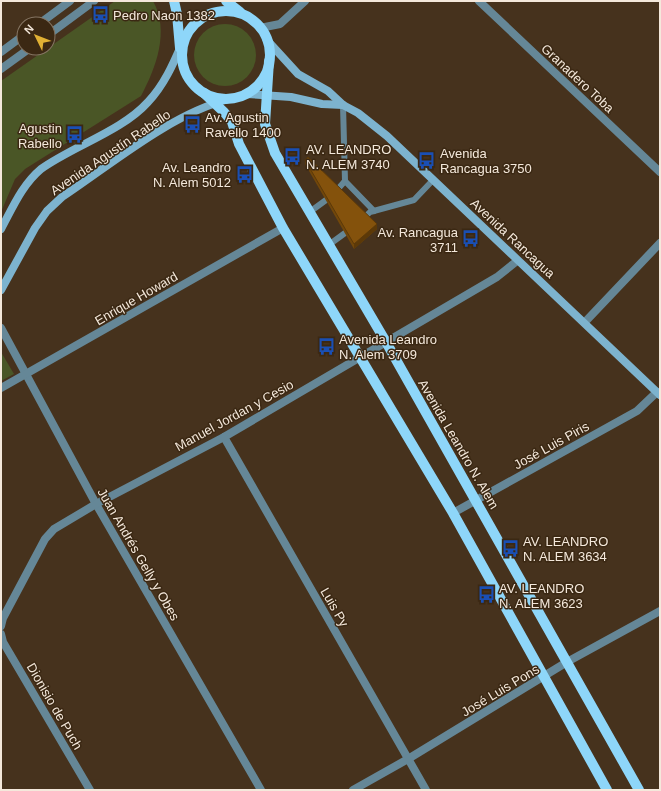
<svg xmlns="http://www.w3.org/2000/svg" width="661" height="791" font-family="Arial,sans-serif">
<rect width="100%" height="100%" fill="#46321d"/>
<g fill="#4a5626">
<path d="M 115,1 L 153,1 C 170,31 156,68 141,96 L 25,169 L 15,179 L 1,212 L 1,81 Z"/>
<circle cx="225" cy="55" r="31"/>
<path d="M 1,352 L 14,374 L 1,381 Z"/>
</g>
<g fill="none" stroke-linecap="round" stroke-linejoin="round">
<g stroke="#658797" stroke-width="6">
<path d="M 345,181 L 374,211"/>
<path d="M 337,190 L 345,181 L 343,105"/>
<path d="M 311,211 L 326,200"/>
<path d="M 365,217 L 370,212 L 414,200 L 433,180"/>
<path d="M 330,244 L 345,233"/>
</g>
<g stroke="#658797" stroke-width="8">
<path d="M 479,1 L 660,172"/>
<path d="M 39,24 L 70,1"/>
<path d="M 260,28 L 280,24 L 305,1"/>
<path d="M 48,35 L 94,1"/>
<path d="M 1,52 L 24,35"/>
<path d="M 1,69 L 30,48"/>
<path d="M 585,322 L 660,243"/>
<path d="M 1,328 L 96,504 L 261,790"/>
<path d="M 1,388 L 283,228"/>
<path d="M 224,437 L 426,790"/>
<path d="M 453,513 L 637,411 L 657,392"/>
<path d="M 1,626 L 3,618 L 45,539 L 54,529 L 96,504 L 224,437 L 497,277 L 517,261"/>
<path d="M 1,634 L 3,642 L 90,790"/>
<path d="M 353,790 L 408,759 L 567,662 L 660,611"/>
</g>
<g stroke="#7db3ce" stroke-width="8">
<path d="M 266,39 L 298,74 L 328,91 L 343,105 L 358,113 L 387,136 L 660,395"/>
<path d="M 247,94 L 291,97 L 322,104 L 343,105"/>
<path d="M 1,229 C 13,207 22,185 41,169 C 73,146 122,131 148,102 C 165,84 174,62 184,39"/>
<path d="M 1,290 L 35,228 L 47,211 L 62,197 C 113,163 171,114 229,99"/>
</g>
<g stroke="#8ed6f9" stroke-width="10">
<path d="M 174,1 L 177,14 L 180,48"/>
<path d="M 226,1 L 240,12"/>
<circle cx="226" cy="55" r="44"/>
<path d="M 269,61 L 265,124 L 275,153 L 386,342 L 639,790"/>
<path d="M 204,93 L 224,112 L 232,122 L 239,144 L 283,228 L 453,513 L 607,790"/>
</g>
</g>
<path fill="#72470a" d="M 305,160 L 377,229 L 354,249 L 305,164 Z"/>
<path fill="#5c3908" d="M 377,224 L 377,229 L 354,249 L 354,244 Z"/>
<path fill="#84520c" stroke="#5c3908" d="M 308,157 L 377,224 L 354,244 L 305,160 Z"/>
<defs>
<symbol id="bus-bare" viewBox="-9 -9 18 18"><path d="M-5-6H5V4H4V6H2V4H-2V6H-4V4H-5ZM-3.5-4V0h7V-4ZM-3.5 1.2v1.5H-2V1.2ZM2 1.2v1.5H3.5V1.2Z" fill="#1a4fb4" stroke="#3b2813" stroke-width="2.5" paint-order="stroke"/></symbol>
</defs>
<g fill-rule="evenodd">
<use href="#bus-bare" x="88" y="2" width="25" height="25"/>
<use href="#bus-bare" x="180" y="112" width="25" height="25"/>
<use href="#bus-bare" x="62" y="122" width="25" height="25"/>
<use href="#bus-bare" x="280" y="144" width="25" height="25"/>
<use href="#bus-bare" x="414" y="148" width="25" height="25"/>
<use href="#bus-bare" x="232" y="162" width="25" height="25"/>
<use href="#bus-bare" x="458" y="226" width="25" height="25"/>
<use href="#bus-bare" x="314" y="334" width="25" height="25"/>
<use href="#bus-bare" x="498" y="536" width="25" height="25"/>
<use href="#bus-bare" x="474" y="582" width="25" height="25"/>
</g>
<g text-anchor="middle" stroke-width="3" stroke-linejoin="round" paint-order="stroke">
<g font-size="13" fill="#f4e8db" stroke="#3b2813" text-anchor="start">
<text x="113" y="20">Pedro Naon 1382</text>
<text x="205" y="122">Av. Agustin<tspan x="205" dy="15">Ravello 1400</tspan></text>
<text x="62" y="133" text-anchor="end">Agustin<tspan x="62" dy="15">Rabello</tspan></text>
<text x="306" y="154">AV. LEANDRO<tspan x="306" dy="15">N. ALEM 3740</tspan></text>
<text x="440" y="158">Avenida<tspan x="440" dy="15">Rancagua 3750</tspan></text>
<text x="231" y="172" text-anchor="end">Av. Leandro<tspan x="231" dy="15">N. Alem 5012</tspan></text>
<text x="458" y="237" text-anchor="end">Av. Rancagua<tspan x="458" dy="15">3711</tspan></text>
<text x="339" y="344">Avenida Leandro<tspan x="339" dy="15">N. Alem 3709</tspan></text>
<text x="523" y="546">AV. LEANDRO<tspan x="523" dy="15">N. ALEM 3634</tspan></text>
<text x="499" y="593">AV. LEANDRO<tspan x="499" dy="15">N. ALEM 3623</tspan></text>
</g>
<g font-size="13" fill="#f4e8db" stroke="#3b2813">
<text transform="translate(578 78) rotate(43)" y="5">Granadero Toba</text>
<text transform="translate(110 152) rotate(-34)" y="5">Avenida Agustín Rabello</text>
<text transform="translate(513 238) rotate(43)" y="5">Avenida Rancagua</text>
<text transform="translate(136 298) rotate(-30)" y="5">Enrique Howard</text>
<text transform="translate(234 415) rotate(-29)" y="5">Manuel Jordan y Cesio</text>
<text transform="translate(459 444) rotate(60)" y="5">Avenida Leandro N. Alem</text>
<text transform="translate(551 445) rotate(-29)" y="5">José Luis Piris</text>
<text transform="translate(139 554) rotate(60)" y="5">Juan Andrés Gelly y Obes</text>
<text transform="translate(335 607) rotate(60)" y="5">Luis Py</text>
<text transform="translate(500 690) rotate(-31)" y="5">José Luis Pons</text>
<text transform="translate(55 706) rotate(60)" y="5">Dionisio de Puch</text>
</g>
</g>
<rect width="661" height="791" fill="none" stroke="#f4e8db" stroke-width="4"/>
<g transform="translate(36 36) rotate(313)"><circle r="19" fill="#3b2813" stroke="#857563"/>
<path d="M0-3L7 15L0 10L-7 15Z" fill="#e0b034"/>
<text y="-6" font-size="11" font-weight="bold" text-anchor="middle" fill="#f4e8db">N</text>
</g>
</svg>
